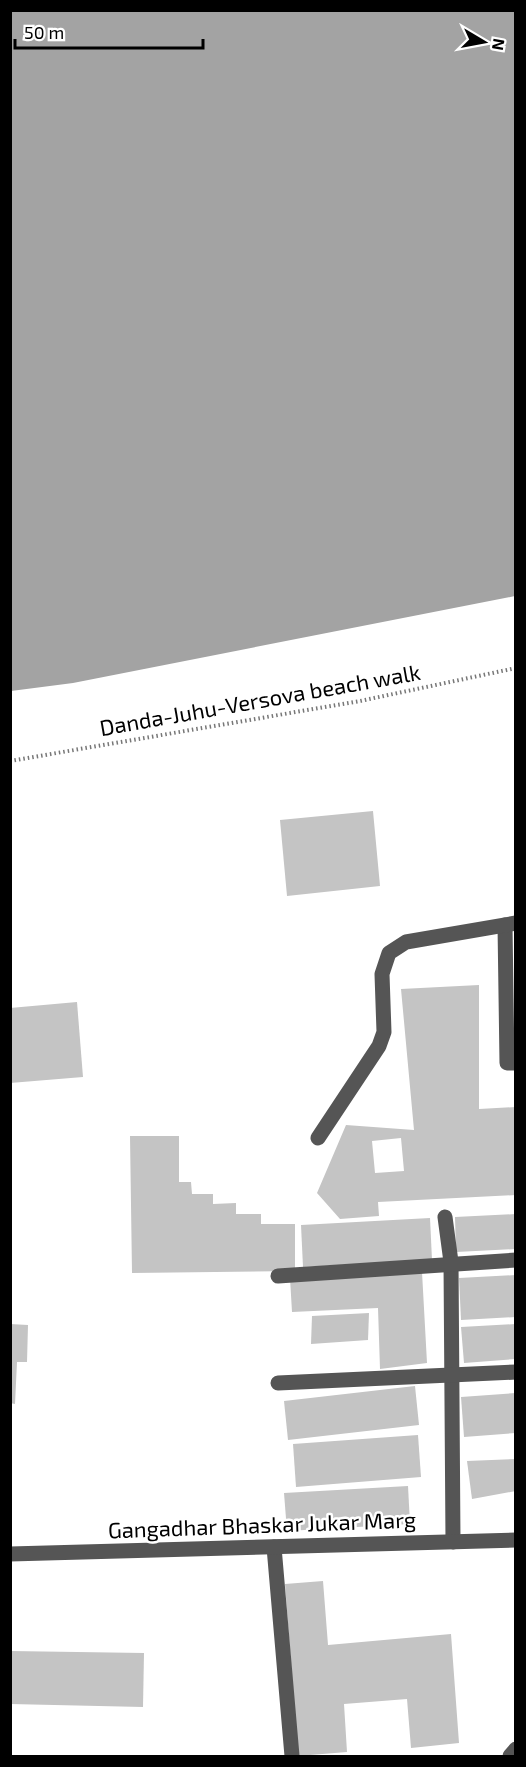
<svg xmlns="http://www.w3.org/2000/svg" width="526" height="1767" font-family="'Exo 2',sans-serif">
<rect width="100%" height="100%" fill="#fff"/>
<path fill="#a3a3a3" d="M 10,11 L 515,11 L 515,596 L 73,683 L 11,691 Z"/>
<g fill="#c4c4c4" fill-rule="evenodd">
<path d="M 373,811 L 380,886 L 287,896 L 280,820 Z"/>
<path d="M 479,985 L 479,1109 L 516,1107 L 516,1195 L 378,1202 L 379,1216 L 340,1219 L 317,1193 L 346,1125 L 414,1130 L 401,989 ZM 401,1138 L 404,1171 L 375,1173 L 372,1141 Z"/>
<path d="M 77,1002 L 83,1077 L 10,1083 L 10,1008 Z"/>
<path d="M 130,1136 L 179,1136 L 179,1182 L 191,1182 L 192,1194 L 213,1194 L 213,1204 L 236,1203 L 236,1214 L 261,1214 L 261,1224 L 295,1224 L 295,1271 L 132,1273 Z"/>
<path d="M 516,1214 L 516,1249 L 456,1252 L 455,1217 Z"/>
<path d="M 430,1218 L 432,1260 L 303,1267 L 301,1225 Z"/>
<path d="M 422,1272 L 427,1363 L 380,1369 L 378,1308 L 292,1312 L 290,1278 Z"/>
<path d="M 516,1275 L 516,1317 L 461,1320 L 459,1278 Z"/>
<path d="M 369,1313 L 368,1340 L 311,1344 L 312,1316 Z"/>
<path d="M 10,1324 L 28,1325 L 27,1362 L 17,1362 L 15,1404 L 10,1403 Z"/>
<path d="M 516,1324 L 516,1359 L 464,1363 L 461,1327 Z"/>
<path d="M 415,1386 L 419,1425 L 288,1440 L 284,1401 Z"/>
<path d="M 516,1393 L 516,1433 L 464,1437 L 461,1397 Z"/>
<path d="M 418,1435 L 421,1477 L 296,1487 L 293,1444 Z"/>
<path d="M 516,1459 L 516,1491 L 472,1499 L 467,1461 Z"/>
<path d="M 408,1486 L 410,1524 L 287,1531 L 284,1493 Z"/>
<path d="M 323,1581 L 328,1645 L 451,1634 L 459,1743 L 411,1748 L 407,1699 L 344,1704 L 347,1752 L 298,1756 L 285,1584 Z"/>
<path d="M 10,1651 L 144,1653 L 143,1707 L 10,1704 Z"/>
</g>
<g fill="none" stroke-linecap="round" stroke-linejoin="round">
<path stroke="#777" stroke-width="4" stroke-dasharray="1.5 3" stroke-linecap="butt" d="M 10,761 L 360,701 L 516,668"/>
<g stroke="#555" stroke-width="15">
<path d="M 505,925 L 507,1063 L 516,1063"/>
<path d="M 318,1138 L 379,1046 L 384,1032 L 382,974 L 389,953 L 406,942 L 516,923"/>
<path d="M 445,1217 L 451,1262 L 453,1542"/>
<path d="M 278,1276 L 516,1260"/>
<path d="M 278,1383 L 516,1372"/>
<path d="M 274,1547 L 292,1756"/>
<path d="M 10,1554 L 516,1540"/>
<path d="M 510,1756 L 516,1749"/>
</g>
</g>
<g text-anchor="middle" stroke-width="5" stroke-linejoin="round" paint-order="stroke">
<g font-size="22" fill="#000" stroke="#fff">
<text transform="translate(260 700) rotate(-10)" y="8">Danda-Juhu-Versova beach walk</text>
<text transform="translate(262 1525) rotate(-2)" y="8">Gangadhar Bhaskar Jukar Marg</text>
</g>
</g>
<rect width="526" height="1767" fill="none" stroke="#000000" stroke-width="24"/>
<g transform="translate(484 42) rotate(100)" stroke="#ffffff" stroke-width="4.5" paint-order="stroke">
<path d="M0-4.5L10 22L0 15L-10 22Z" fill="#000000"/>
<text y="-9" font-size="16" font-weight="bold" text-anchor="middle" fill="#000000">N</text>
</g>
<path d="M15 39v9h188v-9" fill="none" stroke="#000000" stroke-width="3"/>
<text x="24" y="39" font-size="18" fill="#000000" stroke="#ffffff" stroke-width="4.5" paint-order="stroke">50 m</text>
</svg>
